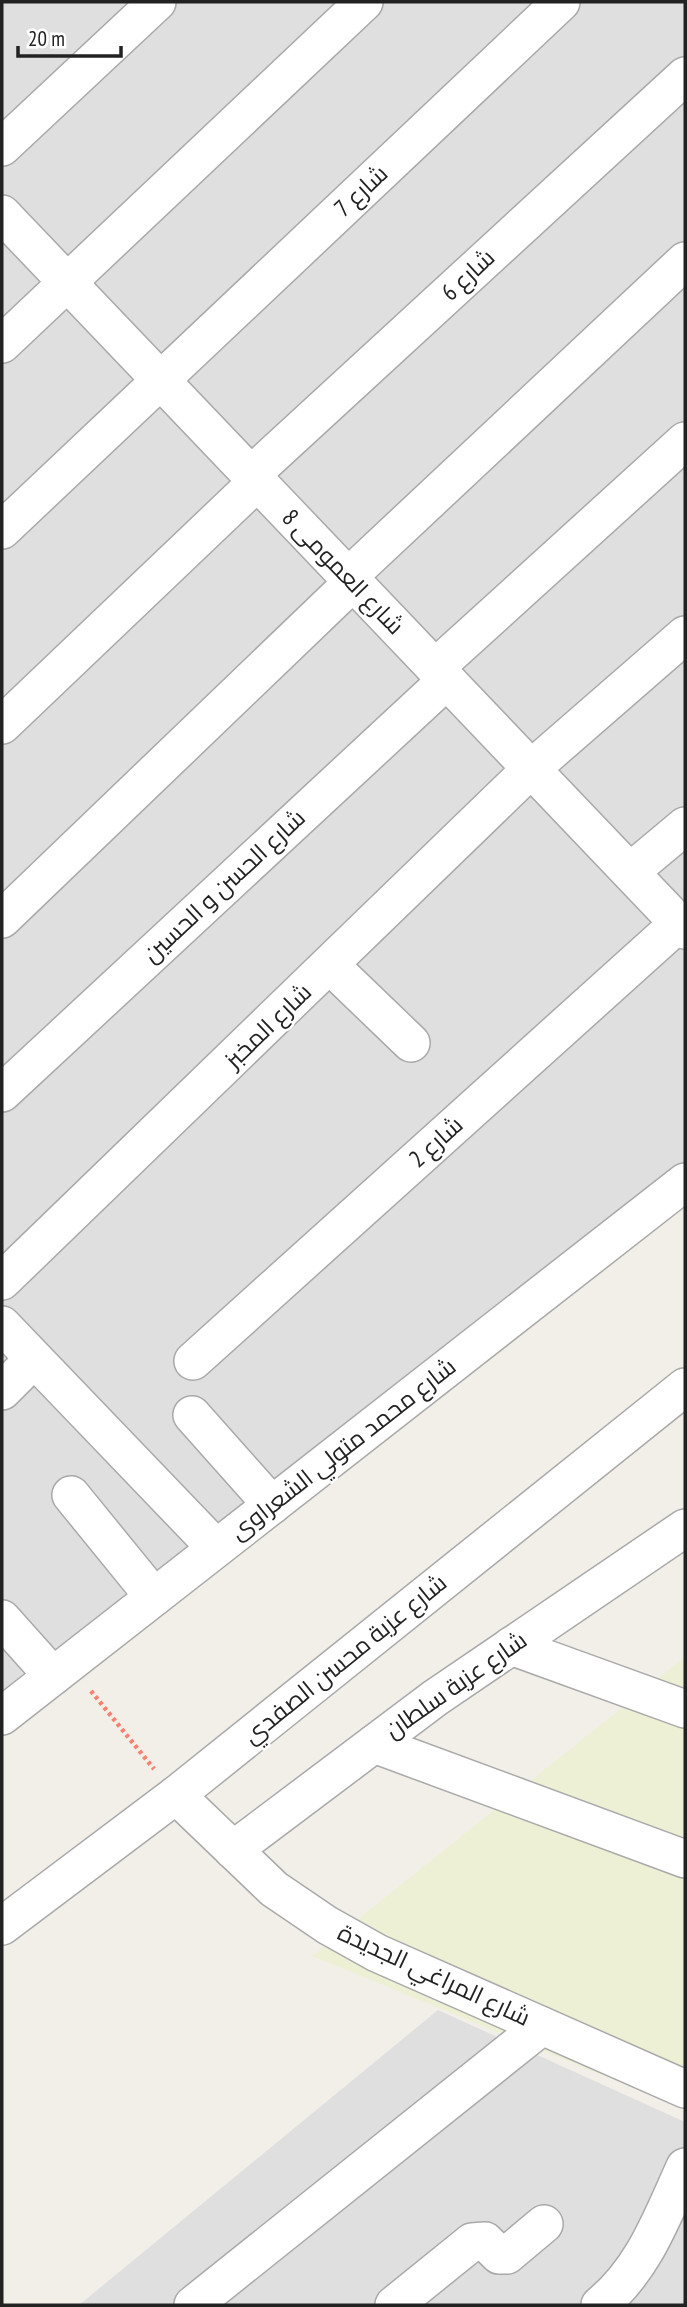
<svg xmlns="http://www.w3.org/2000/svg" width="687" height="2307" font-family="'PT Sans Narrow',Cairo,sans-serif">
<rect width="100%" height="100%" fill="#f2efe9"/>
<g fill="#e0dfdf">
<path d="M 2,2 L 685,2 L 685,930 L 2,213 Z"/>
<path d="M 2,227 L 685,939 L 685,1178 L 2,1712 Z"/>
<path d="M 438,2010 L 685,2122 L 685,2305 L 79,2305 Z"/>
</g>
<path fill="#eef0d5" d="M 685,1657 L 685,2109 L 312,1956 Z"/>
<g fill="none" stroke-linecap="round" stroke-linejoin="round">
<defs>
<g id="street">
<path d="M 2,147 L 157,2"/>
<path d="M 2,214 L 685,930"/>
<path d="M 2,344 L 364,2"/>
<path d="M 251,475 L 685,76"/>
<path d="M 2,530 L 561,2"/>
<path d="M 348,577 L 685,261"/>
<path d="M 435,668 L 685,441"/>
<path d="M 2,725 L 257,482"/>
<path d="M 630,872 L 685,826"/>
<path d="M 2,919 L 353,582"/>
<path d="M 331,966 L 411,1043"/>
<path d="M 2,1093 L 447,680"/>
<path d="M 2,1281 L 531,769 L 685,635"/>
<path d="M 2,1325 L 216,1548"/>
<path d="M 193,1361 L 679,923"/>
<path d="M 2,1391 L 34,1359"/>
<path d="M 192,1415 L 272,1505"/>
<path d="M 71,1495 L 154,1597"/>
<path d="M 2,1619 L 53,1676"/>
<path d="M 511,1646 L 685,1709"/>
<path d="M 2,1716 L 685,1182"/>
<path d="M 374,1744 L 685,1859"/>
<path d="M 176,1795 L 274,1889 L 327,1925 L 377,1953 L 685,2089"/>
<path d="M 233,1850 L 435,1698 L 685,1528"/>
<path d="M 2,1926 L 176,1795 L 685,1387"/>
<path d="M 193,2305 L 542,2026"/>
<path d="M 394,2305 L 472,2242 L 485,2241 L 499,2255 L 507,2255 L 544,2224"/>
<path d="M 600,2305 C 644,2269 662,2217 685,2167"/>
</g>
</defs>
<use href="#street" stroke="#a9a9a9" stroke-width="40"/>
<path stroke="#fa8072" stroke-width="4.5" stroke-dasharray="3.5 3.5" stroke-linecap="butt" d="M 91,1691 L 154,1769"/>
<use href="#street" stroke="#fff" stroke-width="37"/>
</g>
<g text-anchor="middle" stroke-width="5" stroke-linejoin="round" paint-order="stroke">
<g font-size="24" fill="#222" stroke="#fff">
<text transform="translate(361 191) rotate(-43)" y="8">شارع 7</text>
<text transform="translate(468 275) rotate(-43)" y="8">شارع 6</text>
<text transform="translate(343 572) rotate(46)" y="8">شارع العمومى 8</text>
<text transform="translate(224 886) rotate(-43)" y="8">شارع الحسن و الحسين</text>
<text transform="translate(268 1026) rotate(-44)" y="8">شارع المخبز</text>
<text transform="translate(436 1142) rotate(-42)" y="8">شارع 2</text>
<text transform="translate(343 1449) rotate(-38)" y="8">شارع محمد متولي الشعراوى</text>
<text transform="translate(345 1659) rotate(-39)" y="8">شارع عزبة محسن الصفدي</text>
<text transform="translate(456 1685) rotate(-35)" y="8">شارع عزبة سلطان</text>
<text transform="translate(434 1975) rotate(25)" y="8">شارع المراغي الجديدة</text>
</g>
</g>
<rect width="687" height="2307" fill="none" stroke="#222222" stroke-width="7"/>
<path d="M18 46v10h103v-10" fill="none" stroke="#222222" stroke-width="3.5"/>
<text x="28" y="46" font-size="21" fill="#222222" stroke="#ffffff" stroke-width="5" paint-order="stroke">20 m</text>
</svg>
